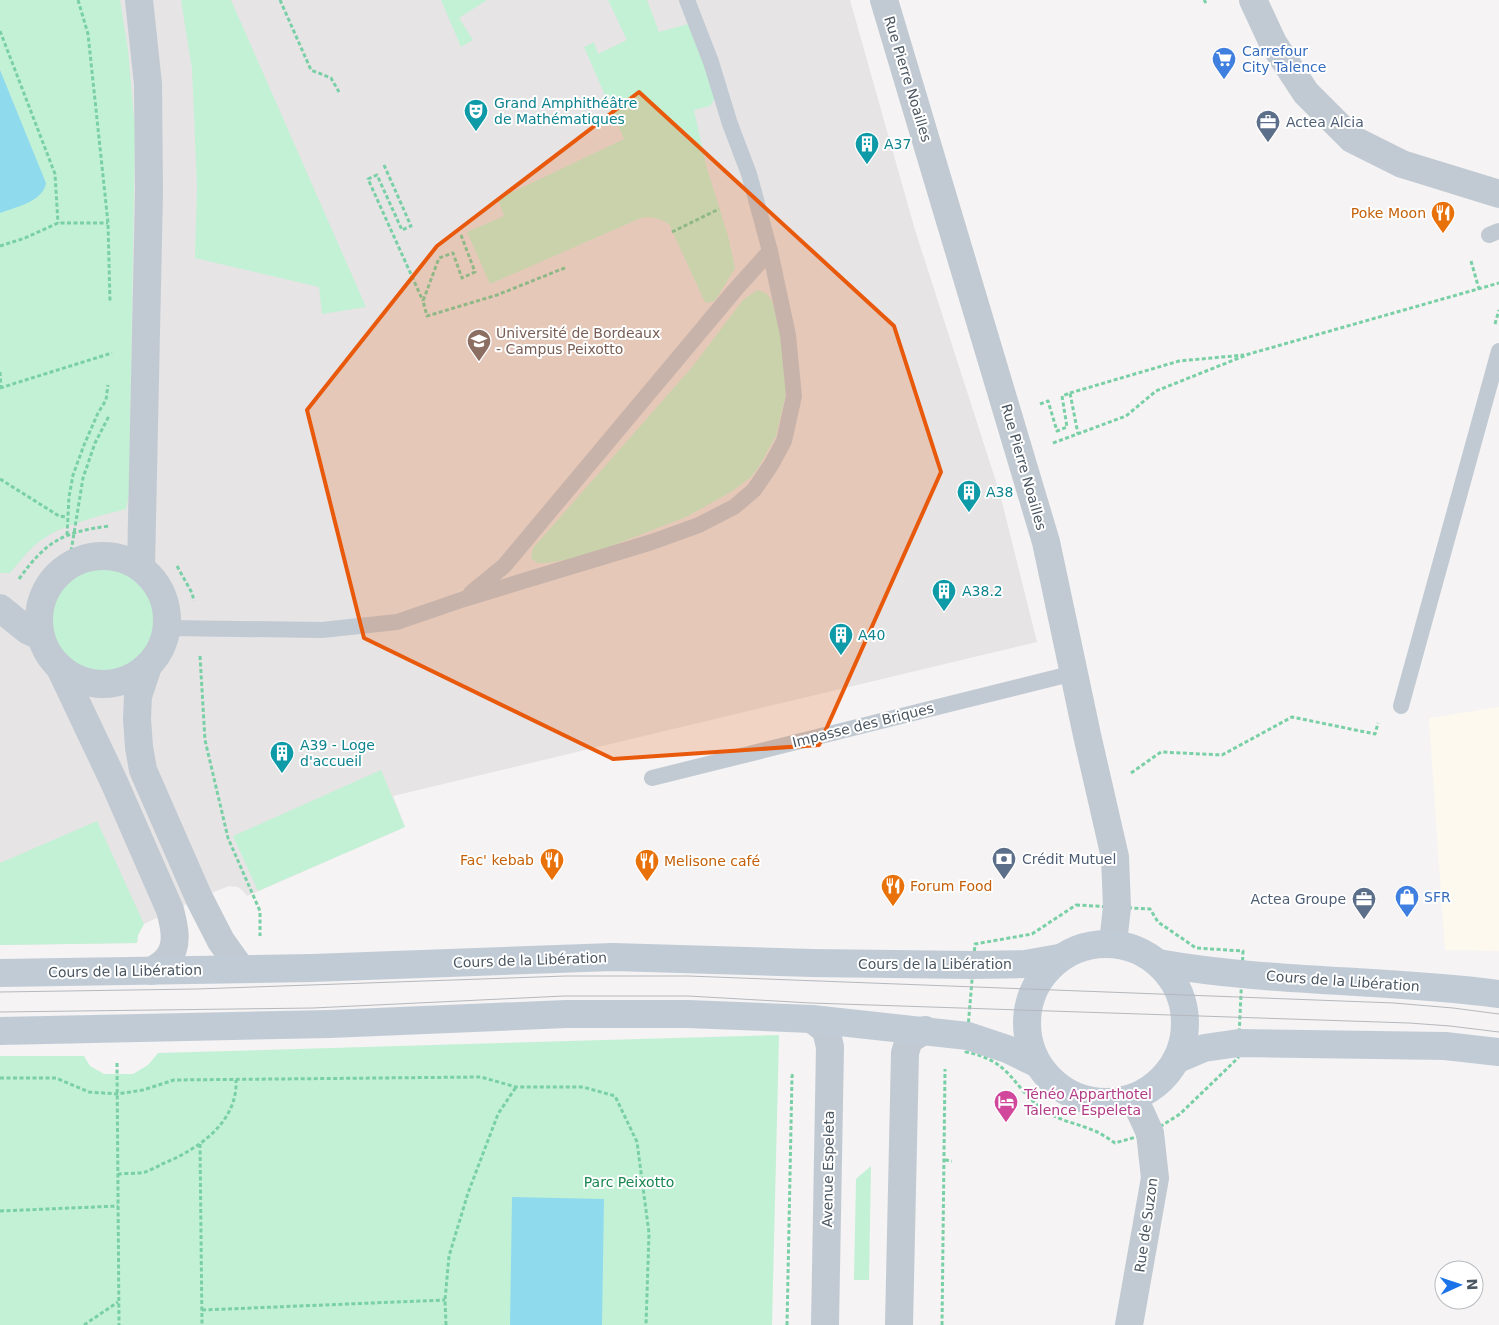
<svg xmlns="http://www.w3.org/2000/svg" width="1499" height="1325" font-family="'DejaVu Sans',sans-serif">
<rect width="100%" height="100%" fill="#f5f3f3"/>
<path fill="#fdf9ef" d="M 1499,707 L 1499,951 L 1445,950 L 1429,718 Z"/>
<path fill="#e6e4e5" d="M 0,0 L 850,0 L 915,230 L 1000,494 L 1037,642 L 393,796 L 405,827 L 247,896 L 243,891 L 238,887 L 229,886 L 199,898 L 144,924 L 138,935 L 137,943 L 0,945 Z"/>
<g fill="#c3f1d5">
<path d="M 0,0 L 120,0 L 128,50 L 135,129 L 129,494 L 126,509 C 102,515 66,524 46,537 C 31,546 21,560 10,573 L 0,573 Z"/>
<path d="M 181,0 L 231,0 L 366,307 L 322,314 L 319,287 L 195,258 L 197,185 L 192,69 Z"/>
<path d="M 441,0 L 487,0 L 459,18 L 473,40 L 461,47 Z"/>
<path d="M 608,0 L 647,0 L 659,32 L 692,23 L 715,98 L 710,106 L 694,110 L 706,165 L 728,236 L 735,268 L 715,301 L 706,303 L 703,298 L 669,224 C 659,218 653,216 641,218 L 490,284 L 467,232 L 504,216 L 498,199 L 624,139 L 584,47 L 594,42 L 598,54 L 627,40 Z"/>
<path d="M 757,290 L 766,293 L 772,301 L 780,330 L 786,389 L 785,398 L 776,436 L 758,468 L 751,477 L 731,492 L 686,517 L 596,552 L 577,558 L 546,563 L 537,563 L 531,558 L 533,548 L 693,366 L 743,300 Z"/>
<circle cx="102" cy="620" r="52"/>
<path d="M 381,770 L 405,827 L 258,891 L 233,836 Z"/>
<path d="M 97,821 L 144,924 L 138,935 L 137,943 L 0,945 L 0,863 Z"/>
<path d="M 779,1035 L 772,1325 L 0,1325 L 0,1056 L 84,1056 L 90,1066 L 104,1074 L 133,1074 L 148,1065 L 158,1053 Z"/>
<path d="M 871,1166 L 869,1280 L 854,1280 L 856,1179 Z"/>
</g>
<g fill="#90daee">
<path d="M 0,70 L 46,183 C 43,202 15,207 0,213 Z"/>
<path d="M 512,1197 L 604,1199 L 602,1325 L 510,1325 Z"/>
</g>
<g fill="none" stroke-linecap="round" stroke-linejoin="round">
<g stroke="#7ad0a6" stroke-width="3" stroke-dasharray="4 2.5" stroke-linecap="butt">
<path d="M 78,0 L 88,34 L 108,223 L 110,302"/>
<path d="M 280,0 L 311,70 L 331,78 L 339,92"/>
<path d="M 1204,0 L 1206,3"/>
<path d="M 0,31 L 55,174 L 58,223"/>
<path d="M 384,165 L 411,226 L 402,230 L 377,175 L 368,179 L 423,301"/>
<path d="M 672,232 L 719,209"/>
<path d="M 461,235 L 475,272 L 462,278 L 453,253 L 439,258 L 423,301 L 427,316 L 497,295 L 567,267"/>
<path d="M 0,246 L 25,238 L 58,223 L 108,223"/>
<path d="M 1471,261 L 1479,289"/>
<path d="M 1495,324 L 1499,310"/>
<path d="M 0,372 L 1,388"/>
<path d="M 0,388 L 112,353"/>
<path d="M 1070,393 L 1179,361 L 1244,355"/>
<path d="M 1040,404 L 1048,401 L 1057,431 L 1067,427 L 1062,396 L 1070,393 L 1078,434"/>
<path d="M 1053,443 L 1126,416 L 1156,391 L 1249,354 L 1499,283"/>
<path d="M 0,479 L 59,516 L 67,517"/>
<path d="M 67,535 L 69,497 L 73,475 L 84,445 L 98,413 L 106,400 L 108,385"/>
<path d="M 69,564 L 83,478 L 95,443 L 109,416"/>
<path d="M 177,566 L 192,593 L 194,601"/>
<path d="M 19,579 C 46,541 63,532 109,526"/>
<path d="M 200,656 L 205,740 L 228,838 L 260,911 L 260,936"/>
<path d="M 1131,773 L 1161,752 L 1222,755 L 1292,717 L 1375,734 L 1378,723"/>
<path d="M 1076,905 L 1150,909 L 1158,922 L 1196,948 L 1243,951 L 1238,1058 L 1180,1114 L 1150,1133 L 1115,1143 C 1109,1139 1102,1134 1095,1131 C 1079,1124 1060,1121 1045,1111 C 1012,1088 1013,1061 966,1052 L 975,944 L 1032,934 Z"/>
<path d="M 117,1063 L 119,1325"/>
<path d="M 0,1078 L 56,1078 L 89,1092 L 117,1094 L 143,1090 L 174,1080 L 481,1077 L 516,1087 L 583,1087 L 615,1096 L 637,1142 L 649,1233 L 646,1325"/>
<path d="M 200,1144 L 202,1325"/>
<path d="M 945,1160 L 952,1161"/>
<path d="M 118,1174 C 126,1173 137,1174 145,1172 C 151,1170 157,1167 162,1164 C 197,1150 238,1123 236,1080"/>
<path d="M 0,1211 L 118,1206"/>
<path d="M 202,1310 L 445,1300"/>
<path d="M 84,1325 L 118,1302"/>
<path d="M 446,1325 L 445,1300 L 449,1256 L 468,1193 L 498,1114 L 516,1087"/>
<path d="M 787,1325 L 792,1076 L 794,1073"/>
<path d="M 942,1325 L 945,1069"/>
</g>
<g stroke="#c1cad2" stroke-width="16">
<path d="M 1489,235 L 1499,231"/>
<path d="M 471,593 L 504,566 L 735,290 L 770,251"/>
<path d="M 167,628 L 322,630 L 397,622 L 464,599 L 652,542 L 699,525 L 734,507 L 754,490 L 771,465 L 784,441 L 794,396 L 788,335 L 770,251 L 749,174 L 730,124 L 711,62 L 687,0"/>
<path d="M 1401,706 L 1499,351"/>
<path d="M 652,778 L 1074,673"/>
</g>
<g stroke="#c1cad2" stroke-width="28">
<path d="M 139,0 L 148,84 L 149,192 L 141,567"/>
<path d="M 884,0 L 1046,542 L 1087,735 L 1115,857 L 1117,907 L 1113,943"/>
<path d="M 1253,0 L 1273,43 L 1306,93 L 1352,139 L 1402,164 L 1499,194"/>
<circle cx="103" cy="620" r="64"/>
<path d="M 0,608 L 27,630 L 40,636"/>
<path d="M 148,666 L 138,696 L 137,719 L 139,747 L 143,770 L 199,898 L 221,941 L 241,969"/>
<path d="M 61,670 L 114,782 L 170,910 C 174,925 179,945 168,958 C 164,964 157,967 152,971"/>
<path d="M 812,1019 L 826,1030 L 830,1047 L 825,1325"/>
<path d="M 899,1325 L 905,1053 L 909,1040 L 925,1030"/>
<path d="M 1129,1325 L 1155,1178 L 1150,1133 L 1134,1098"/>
</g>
<g stroke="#c1cbd6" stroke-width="28">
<circle cx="1106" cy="1023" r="79"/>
<path d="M 1158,963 C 1270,983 1386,979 1499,994"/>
<path d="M 0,973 L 312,968 L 613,957 L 812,963 L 973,965 L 1025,964 L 1059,958"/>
<path d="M 0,1031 L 330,1024 L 566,1014 L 688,1014 L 812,1019 L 968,1036 L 1007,1049 L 1036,1063"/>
<path d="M 1176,1060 L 1204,1048 L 1239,1043 L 1445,1046 L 1499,1052"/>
</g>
<g stroke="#b5b8bd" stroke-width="1">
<path d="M 0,992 L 197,989 L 566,976 L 688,976 L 1394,1003 L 1453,1008 L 1499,1014"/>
<path d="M 0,1012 L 313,1008 L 564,996 L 688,996 L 811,1003 L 1409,1023 L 1450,1026 L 1499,1032"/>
</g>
</g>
<path fill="#e8590c" fill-opacity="0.2" stroke="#e8590c" stroke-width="4" stroke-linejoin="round" d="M 639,92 L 894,326 L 941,472 L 819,745 L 613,759 L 364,638 L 307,410 L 437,246 Z"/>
<defs>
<symbol id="supermarket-pin" viewBox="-11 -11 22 30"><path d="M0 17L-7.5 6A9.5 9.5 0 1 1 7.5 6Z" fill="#3f7fe0" stroke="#fff"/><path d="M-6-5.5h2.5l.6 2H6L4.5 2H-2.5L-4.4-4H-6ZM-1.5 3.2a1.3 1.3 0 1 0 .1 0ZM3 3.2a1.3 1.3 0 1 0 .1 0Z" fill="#fff"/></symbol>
<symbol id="theatre-pin" viewBox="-11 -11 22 30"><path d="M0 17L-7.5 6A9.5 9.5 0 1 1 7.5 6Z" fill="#0f9aa8" stroke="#fff"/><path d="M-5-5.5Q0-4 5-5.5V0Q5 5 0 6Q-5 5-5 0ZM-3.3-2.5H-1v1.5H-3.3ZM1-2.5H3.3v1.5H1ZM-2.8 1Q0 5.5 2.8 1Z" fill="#fff"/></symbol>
<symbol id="office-pin" viewBox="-11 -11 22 30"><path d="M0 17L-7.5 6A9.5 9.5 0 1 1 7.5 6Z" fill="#5c6f8a" stroke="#fff"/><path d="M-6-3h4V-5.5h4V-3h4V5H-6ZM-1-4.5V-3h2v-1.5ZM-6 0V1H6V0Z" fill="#fff"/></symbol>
<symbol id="building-pin" viewBox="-11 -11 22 30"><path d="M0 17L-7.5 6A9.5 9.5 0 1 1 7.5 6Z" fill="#0f9aa8" stroke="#fff"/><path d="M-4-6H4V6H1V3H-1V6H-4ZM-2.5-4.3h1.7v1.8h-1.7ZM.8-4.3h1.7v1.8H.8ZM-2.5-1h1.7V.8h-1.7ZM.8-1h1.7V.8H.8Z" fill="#fff"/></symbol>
<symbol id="restaurant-pin" viewBox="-11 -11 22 30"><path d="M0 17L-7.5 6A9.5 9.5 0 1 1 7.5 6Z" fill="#e8710a" stroke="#fff"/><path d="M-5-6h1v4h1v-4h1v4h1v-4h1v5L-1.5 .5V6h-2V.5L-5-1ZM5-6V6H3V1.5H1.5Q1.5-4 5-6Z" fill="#fff"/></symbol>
<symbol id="university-pin" viewBox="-11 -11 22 30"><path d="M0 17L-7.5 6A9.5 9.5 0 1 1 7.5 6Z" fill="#8d6e63" stroke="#fff"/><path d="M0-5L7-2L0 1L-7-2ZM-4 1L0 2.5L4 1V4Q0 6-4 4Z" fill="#fff"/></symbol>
<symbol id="bank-pin" viewBox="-11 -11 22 30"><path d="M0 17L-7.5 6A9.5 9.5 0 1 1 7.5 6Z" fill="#5c6f8a" stroke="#fff"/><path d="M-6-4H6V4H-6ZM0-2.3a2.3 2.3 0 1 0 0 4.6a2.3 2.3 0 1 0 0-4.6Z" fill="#fff"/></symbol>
<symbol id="shop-pin" viewBox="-11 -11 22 30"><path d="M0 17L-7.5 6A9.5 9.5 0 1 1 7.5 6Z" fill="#3f7fe0" stroke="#fff"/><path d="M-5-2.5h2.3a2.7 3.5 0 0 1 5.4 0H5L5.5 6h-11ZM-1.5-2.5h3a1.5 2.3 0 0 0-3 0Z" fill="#fff"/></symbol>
<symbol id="hotel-pin" viewBox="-11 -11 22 30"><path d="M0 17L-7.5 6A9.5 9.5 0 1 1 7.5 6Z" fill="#d1479c" stroke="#fff"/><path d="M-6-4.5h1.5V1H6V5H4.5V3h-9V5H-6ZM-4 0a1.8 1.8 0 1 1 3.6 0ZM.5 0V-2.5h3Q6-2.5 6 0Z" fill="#fff"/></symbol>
</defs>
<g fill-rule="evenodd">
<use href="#supermarket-pin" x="1210" y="45" width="28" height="38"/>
<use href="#theatre-pin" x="462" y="97" width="28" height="38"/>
<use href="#office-pin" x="1254" y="108" width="28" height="38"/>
<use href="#building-pin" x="853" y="130" width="28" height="38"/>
<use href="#restaurant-pin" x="1429" y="199" width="28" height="38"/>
<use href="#university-pin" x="465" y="327" width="28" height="38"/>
<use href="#building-pin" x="955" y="478" width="28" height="38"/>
<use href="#building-pin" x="930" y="577" width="28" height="38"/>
<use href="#building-pin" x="827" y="621" width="28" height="38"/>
<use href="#building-pin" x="268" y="739" width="28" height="38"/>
<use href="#bank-pin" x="990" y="845" width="28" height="38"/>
<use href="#restaurant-pin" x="538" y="846" width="28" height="38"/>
<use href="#restaurant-pin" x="633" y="847" width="28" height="38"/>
<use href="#restaurant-pin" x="879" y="872" width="28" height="38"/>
<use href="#shop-pin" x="1393" y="883" width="28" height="38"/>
<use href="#office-pin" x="1350" y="885" width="28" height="38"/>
<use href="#hotel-pin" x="992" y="1088" width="28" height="38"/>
</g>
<g text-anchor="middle" stroke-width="4" stroke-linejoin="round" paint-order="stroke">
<g font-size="14" fill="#366cbe" stroke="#fff" text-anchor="start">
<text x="1242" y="56">Carrefour<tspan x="1242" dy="16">City Talence</tspan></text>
<text x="1424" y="902">SFR</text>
</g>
<g font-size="14" fill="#4a5661" stroke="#fff">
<text transform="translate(908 79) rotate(73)" y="5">Rue Pierre Noailles</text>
<text transform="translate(1024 467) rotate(74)" y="5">Rue Pierre Noailles</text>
<text transform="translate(863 725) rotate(-14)" y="5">Impasse des Briques</text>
<text transform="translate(530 960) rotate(-2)" y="5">Cours de la Libération</text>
<text x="935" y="969">Cours de la Libération</text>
<text transform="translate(125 971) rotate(-1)" y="5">Cours de la Libération</text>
<text transform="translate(1343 981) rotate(4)" y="5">Cours de la Libération</text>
<text transform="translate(828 1169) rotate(-89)" y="5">Avenue Espeleta</text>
<text transform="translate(1146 1225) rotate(-82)" y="5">Rue de Suzon</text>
</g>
<g font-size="14" fill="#0d838f" stroke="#fff" text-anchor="start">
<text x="494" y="108">Grand Amphithéâtre<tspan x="494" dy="16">de Mathématiques</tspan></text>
<text x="884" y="149">A37</text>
<text x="986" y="497">A38</text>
<text x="962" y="596">A38.2</text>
<text x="858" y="640">A40</text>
<text x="300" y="750">A39 - Loge<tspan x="300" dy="16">d'accueil</tspan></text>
</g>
<g font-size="14" fill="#4e5e75" stroke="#fff" text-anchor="start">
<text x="1286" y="127">Actea Alcia</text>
<text x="1022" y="864">Crédit Mutuel</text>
<text x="1346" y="904" text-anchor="end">Actea Groupe</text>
</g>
<g font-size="14" fill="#c56008" stroke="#fff" text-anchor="end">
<text x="1426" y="218">Poke Moon</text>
<text x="534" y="865">Fac' kebab</text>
<text x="664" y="866" text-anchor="start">Melisone café</text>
<text x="910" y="891" text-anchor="start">Forum Food</text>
</g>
<g font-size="14" fill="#785e54" stroke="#fff" text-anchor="start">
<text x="496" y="338">Université de Bordeaux<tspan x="496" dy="16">- Campus Peixotto</tspan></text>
</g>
<g font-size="14" fill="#b23c85" stroke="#fff" text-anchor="start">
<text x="1024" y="1099">Ténéo Apparthotel<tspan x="1024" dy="16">Talence Espeleta</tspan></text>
</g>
<g font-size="14" fill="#17864f" stroke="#fff">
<text x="629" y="1187">Parc Peixotto</text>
</g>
</g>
<g transform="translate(1459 1285) rotate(87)"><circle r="24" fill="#ffffff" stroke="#b7bbc0"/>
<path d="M0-4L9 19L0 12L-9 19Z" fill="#1a73e8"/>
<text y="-8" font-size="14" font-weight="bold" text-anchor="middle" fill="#4a5661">N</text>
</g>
</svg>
